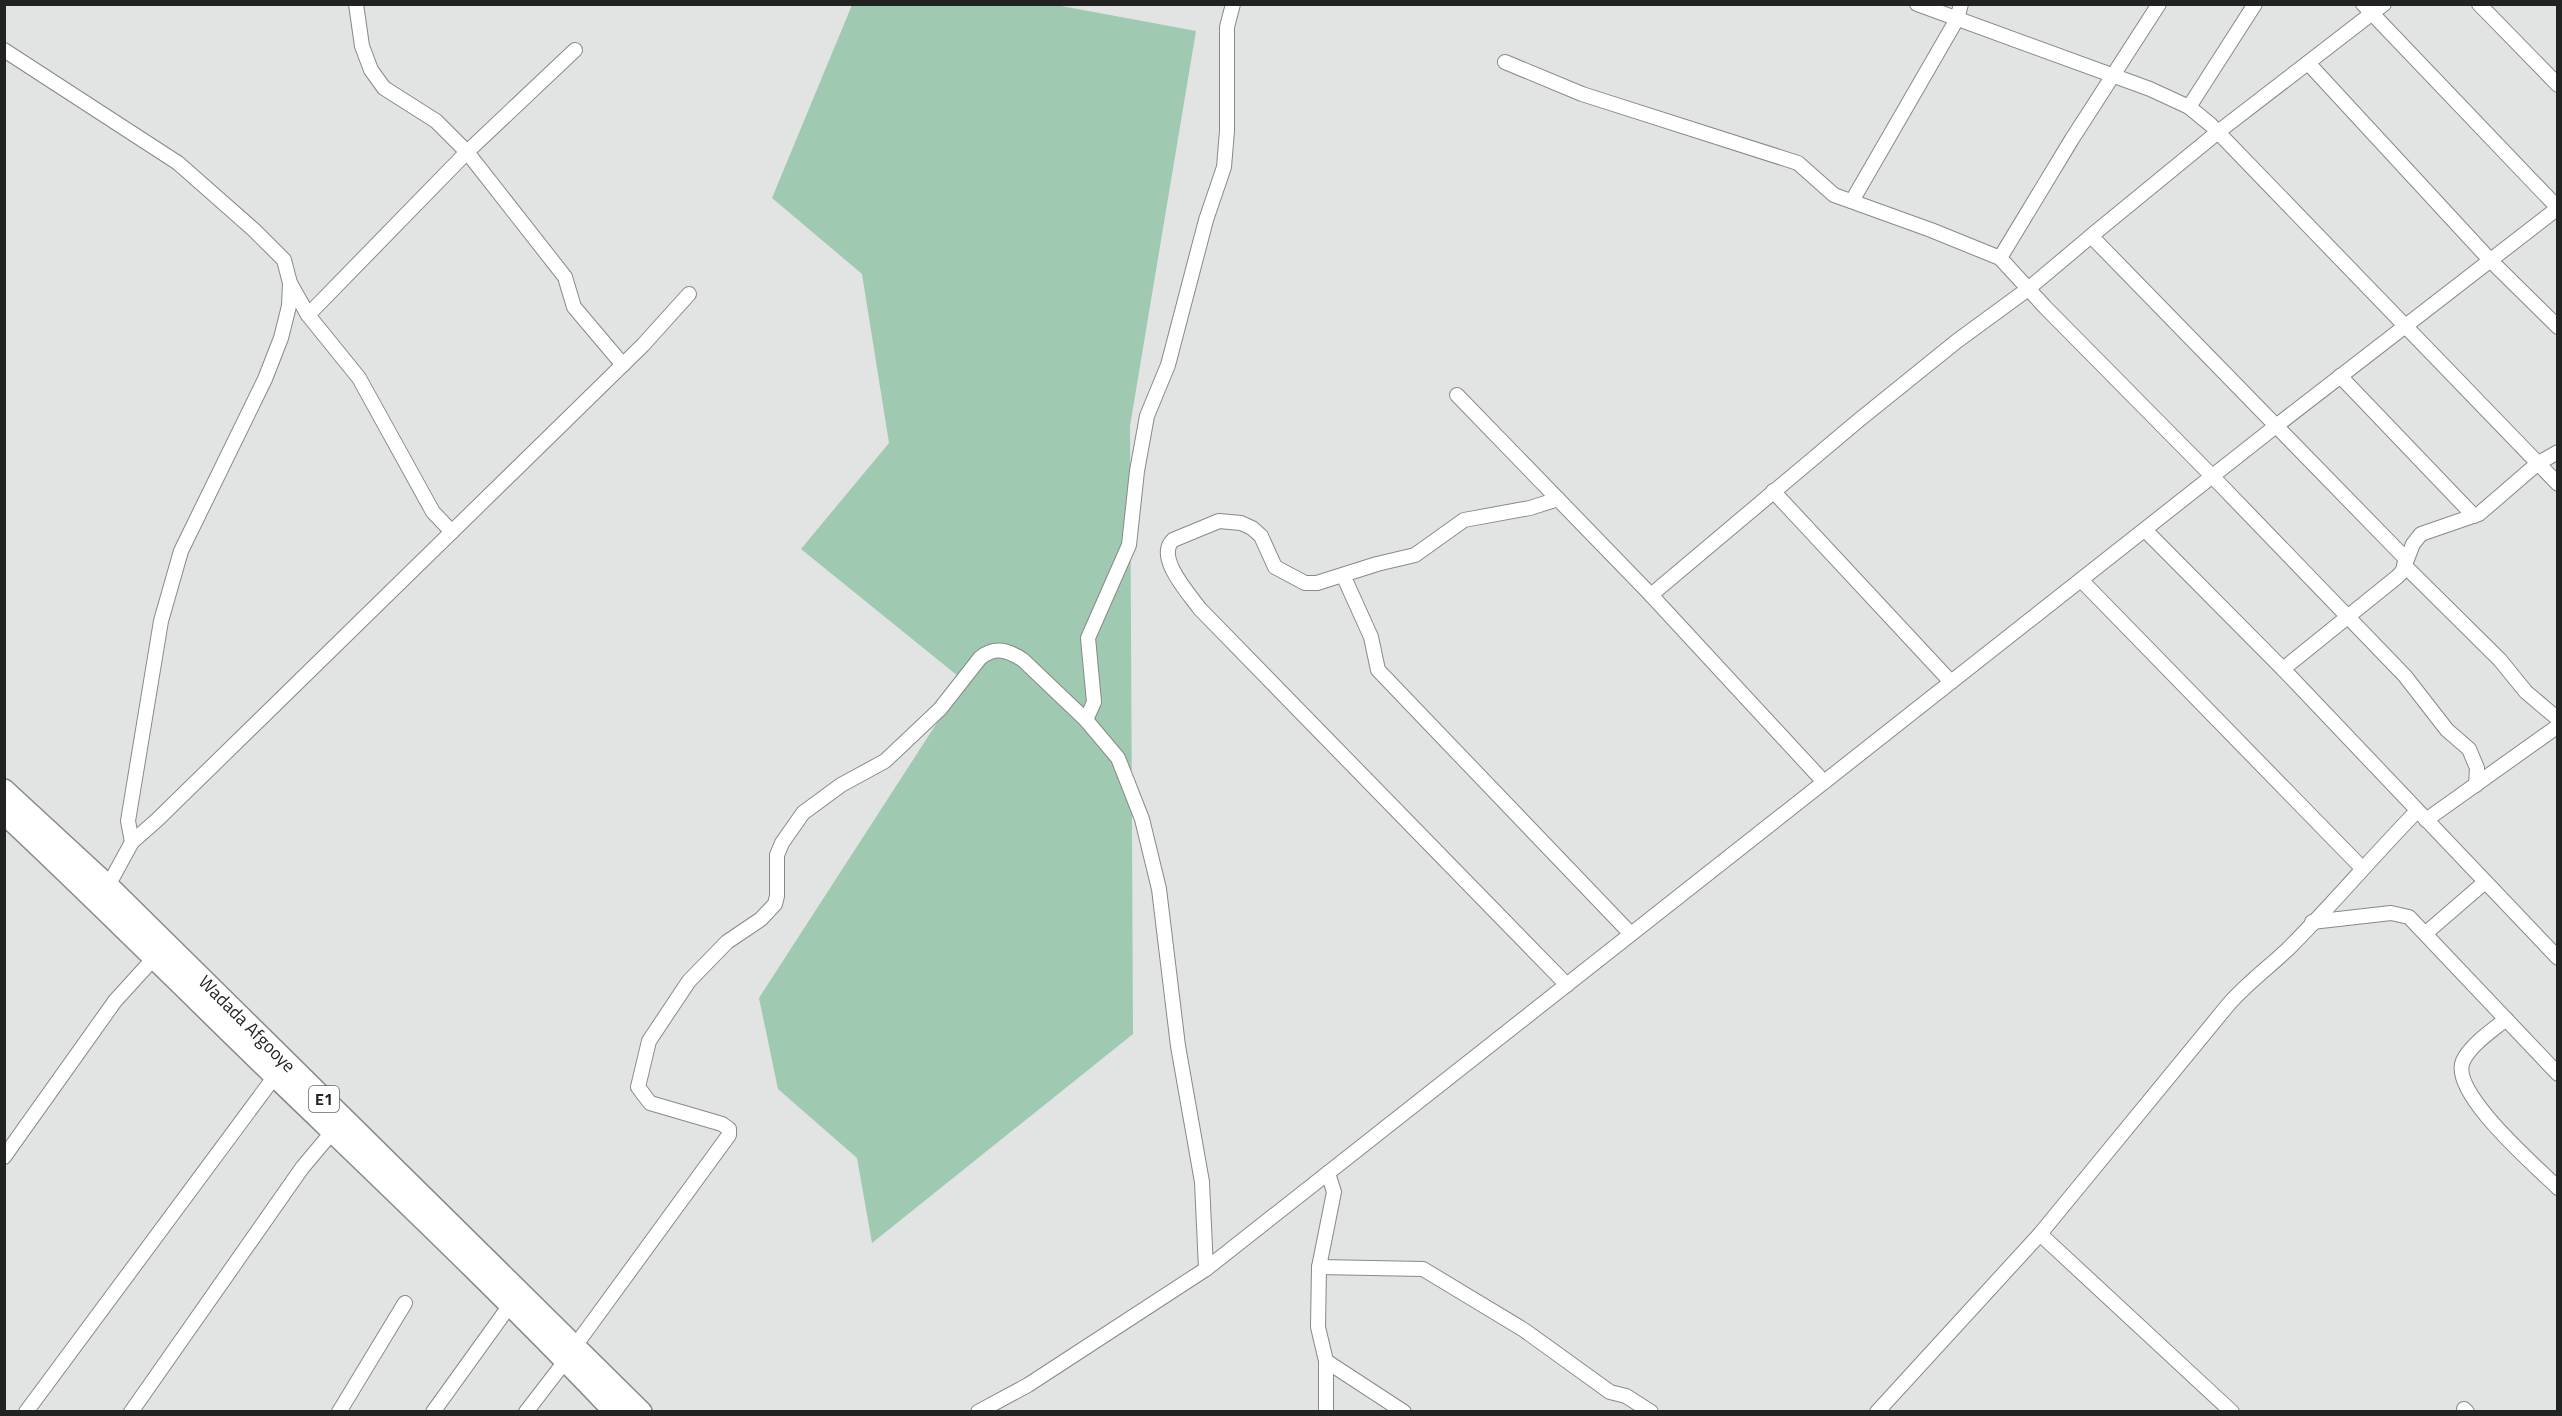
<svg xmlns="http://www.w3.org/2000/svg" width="2562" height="1416" font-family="'Titillium Web',sans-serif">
<rect width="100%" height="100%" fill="#e1e4e2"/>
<path fill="#a0c9b1" d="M 852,5 L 1056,5 L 1196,31 L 1130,426 L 1133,1034 L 872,1243 L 857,1158 L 778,1089 L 759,998 L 964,681 L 801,549 L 889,443 L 862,274 L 772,198 Z"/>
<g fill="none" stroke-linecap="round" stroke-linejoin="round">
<defs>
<g id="minor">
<path d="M 356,4 L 362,46 L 371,70 L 384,88 L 436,121 L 467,152 L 565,277 L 574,307 L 623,365"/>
<path d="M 1917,4 L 2150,89 L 2189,107 L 2211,125 L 2558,484"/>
<path d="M 2363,4 L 2558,208"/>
<path d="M 2384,4 L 2218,132 L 2091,236 L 2406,559"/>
<path d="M 2479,4 L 2558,85"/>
<path d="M 4,50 L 178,163 L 254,230 L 284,260 L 290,283 L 308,315 L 359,378 L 433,512 L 452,532"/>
<path d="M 1505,62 L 1582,94 L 1798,163 L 1834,195 L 1931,230 L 2000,258 L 2045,307 L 2212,476 L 2405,676 L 2447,730 L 2469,749 L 2477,768 L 2476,785"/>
<path d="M 2309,64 L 2490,260 L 2558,327"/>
<path d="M 2189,107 L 2255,4"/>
<path d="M 1852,201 L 1957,19 L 1961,4"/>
<path d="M 2000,258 L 2072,139 L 2159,4"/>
<path d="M 308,315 L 467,152 L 575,50"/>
<path d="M 2340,376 L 2474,516"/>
<path d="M 1457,395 L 1651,595 L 1824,782"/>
<path d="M 1773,491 L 1951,682"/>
<path d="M 1558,499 L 1530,508 L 1464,520 L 1415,555 L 1377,564 L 1317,583 L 1305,583 L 1275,567 L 1261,536 L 1252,528 L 1241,523 L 1219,521 L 1173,540 C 1155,557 1189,594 1200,609 L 1567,985"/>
<path d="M 2145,530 L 2283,669 L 2558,958"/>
<path d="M 2404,565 L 2500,660 L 2526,692 L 2558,719"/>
<path d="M 1343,575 L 1371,637 L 1378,670 L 1631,934"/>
<path d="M 2081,580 L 2362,868"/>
<path d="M 1651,595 L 1859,420 L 1957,341 L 2028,289 L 2091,236"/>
<path d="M 2283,669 L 2397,577 L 2402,572 L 2413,544 L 2421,534 L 2479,514 L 2537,464 L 2558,452"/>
<path d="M 1086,720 L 1094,702 L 1088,638 L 1129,545 L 1137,471 L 1147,416 L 1168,365 L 1206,220 L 1224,167 L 1227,131 L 1227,27 L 1233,4"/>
<path d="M 2426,820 L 2558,726"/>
<path d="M 132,842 L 128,821 L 161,621 L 181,551 L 265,379 L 281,338 L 289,306 L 290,283"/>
<path d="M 108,886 L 132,842 L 157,820 L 643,345 L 689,294"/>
<path d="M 2312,922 L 2391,913 L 2409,917 L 2558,1074"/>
<path d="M 2426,933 L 2485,882"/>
<path d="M 2506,1019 C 2492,1031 2471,1044 2463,1061 C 2449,1092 2536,1166 2558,1188"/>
<path d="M 4,1157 L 115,1001 L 155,957"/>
<path d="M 2040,1234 L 2232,1412"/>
<path d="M 1319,1267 L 1423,1269 L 1524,1330 L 1610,1392 L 1626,1396 L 1651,1412"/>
<path d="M 575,1346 L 729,1135 L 729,1129 L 722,1124 L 650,1103 L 638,1087 L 649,1041 L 689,981 L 727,942 L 761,919 L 775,904 L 777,896 L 777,855 L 782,843 L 803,813 L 841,785 L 885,761 L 940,709 L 980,658 C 995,646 1008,650 1023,660 L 1086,720 L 1118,758 L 1142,819 L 1159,889 L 1178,1046 L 1202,1182 L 1206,1269"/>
<path d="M 1326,1361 L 1404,1412"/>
<path d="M 2464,1409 L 2467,1412"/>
<path d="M 26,1412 L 275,1076"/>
<path d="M 131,1412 L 302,1168 L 333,1131"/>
<path d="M 339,1412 L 405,1303"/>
<path d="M 433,1412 L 510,1305"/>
<path d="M 526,1412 L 566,1360"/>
<path d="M 978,1412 L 1028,1385 L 1206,1269 L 2276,426 L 2558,208"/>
<path d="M 1326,1412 L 1326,1361 L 1318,1327 L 1319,1267 L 1334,1192 L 1328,1173"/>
<path d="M 1877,1412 L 2040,1234 L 2228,1005 C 2246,984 2268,968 2288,949 C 2333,904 2373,856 2417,811"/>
</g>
<g id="trunk">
<path d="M 4,790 L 108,886 L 641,1412"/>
<path d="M 4,813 C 96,899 185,989 275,1076 C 390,1187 505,1296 615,1412"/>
</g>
</defs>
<use href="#minor" stroke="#868a88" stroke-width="16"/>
<use href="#trunk" stroke="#868a88" stroke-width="24"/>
<use href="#minor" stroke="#fff" stroke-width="14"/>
<use href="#trunk" stroke="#fff" stroke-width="21"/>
</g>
<g text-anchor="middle" stroke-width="4.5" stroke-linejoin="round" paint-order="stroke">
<rect fill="#fff" stroke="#646564" stroke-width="1.5" x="309" y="1086" width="30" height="26" rx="4.5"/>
<g font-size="16" font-weight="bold" fill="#212322">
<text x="324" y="1105">E1</text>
</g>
<g font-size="18" fill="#212322" stroke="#fff">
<text transform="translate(247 1024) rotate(45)" y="6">Wadada Afgooye</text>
</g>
</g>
<rect width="2562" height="1416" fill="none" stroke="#212322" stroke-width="12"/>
</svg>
